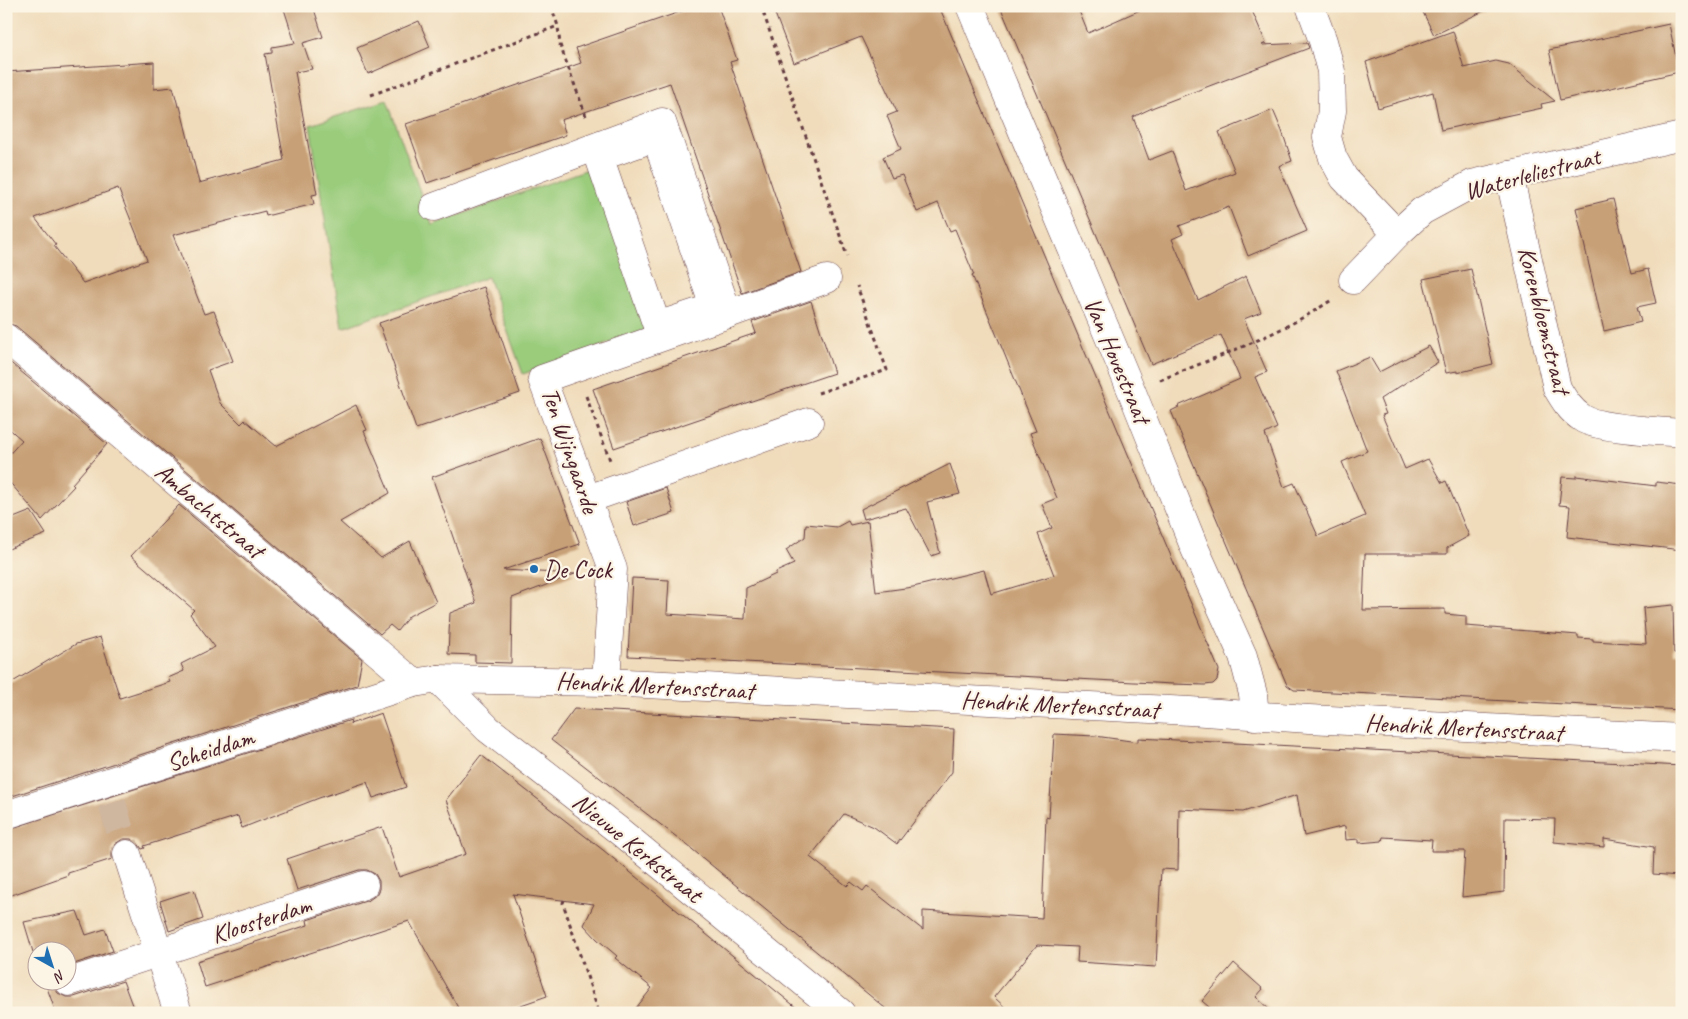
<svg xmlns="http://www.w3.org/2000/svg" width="1688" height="1019" font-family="Caveat,sans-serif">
<rect width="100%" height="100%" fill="#fcf5e5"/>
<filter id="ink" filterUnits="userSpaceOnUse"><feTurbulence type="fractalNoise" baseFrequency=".02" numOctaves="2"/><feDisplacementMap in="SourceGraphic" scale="10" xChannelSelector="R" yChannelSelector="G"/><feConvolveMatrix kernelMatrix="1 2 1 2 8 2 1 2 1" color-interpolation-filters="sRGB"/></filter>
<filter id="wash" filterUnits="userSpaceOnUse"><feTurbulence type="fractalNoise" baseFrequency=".0096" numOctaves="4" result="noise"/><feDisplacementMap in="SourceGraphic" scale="20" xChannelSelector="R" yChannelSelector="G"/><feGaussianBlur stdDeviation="1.12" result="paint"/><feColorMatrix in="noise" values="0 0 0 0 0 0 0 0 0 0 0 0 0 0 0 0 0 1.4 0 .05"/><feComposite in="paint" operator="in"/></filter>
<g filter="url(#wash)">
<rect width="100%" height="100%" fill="#f0dcbb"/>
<path fill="#9acc7c" stroke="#727654" d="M 387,100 L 432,225 L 599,165 L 657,326 L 523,374 L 488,277 L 342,328 L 310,125 Z"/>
<g id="blocks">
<g fill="#c7a077" fill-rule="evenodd">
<path d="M 283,6 L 313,6 L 323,37 L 303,43 L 312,69 L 295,72 L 317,194 L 312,195 L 314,204 L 266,216 L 265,211 L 173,235 L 204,314 L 214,311 L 233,361 L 208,370 L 220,403 L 241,424 L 245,420 L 276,446 L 356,405 L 367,430 L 364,431 L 390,493 L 340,522 L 381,558 L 410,541 L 436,602 L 409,616 L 397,631 L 390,625 L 380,634 L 16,326 L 6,323 L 6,72 L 154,62 L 154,89 L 173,87 L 178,106 L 180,106 L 199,183 L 284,160 L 265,54 L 272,53 L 272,47 L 295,43 ZM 118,188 L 147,260 L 83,283 L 54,246 L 56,245 L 35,218 Z"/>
<path d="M 697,6 L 718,6 L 737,60 L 730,62 L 801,272 L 742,293 L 670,83 L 561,120 L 566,135 L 427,183 L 406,124 L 581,63 L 576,48 Z"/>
<path d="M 772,6 L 939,6 L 1219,670 L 1217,680 L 1213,684 L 1205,685 L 1173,684 L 628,656 L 632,578 L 669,580 L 667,614 L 745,619 L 746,588 L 776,574 L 776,572 L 794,564 L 786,550 L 805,537 L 806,524 L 837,527 L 848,521 L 850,525 L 868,521 L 876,592 L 913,587 L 984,570 L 991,594 L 1054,575 L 1038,534 L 1052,528 L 1042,504 L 1057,498 L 1030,433 L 1036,431 L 972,275 L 974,275 L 955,229 L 950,231 L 938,203 L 917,212 L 902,175 L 892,178 L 883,157 L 901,149 L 887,116 L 897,112 L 861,37 L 794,63 Z"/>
<path d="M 1000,6 L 1077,6 L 1088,33 L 1149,6 L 1250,6 L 1266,43 L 1262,45 L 1307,43 L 1309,48 L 1154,107 L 1133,117 L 1149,160 L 1172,151 L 1186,191 L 1235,172 L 1219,132 L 1273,110 L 1282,131 L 1292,161 L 1279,166 L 1307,231 L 1248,256 L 1229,207 L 1179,226 L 1183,234 L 1172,239 L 1198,300 L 1246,276 L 1261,312 L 1244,319 L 1267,372 L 1255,377 L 1277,428 L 1265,434 L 1284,487 L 1294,483 L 1318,536 L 1365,516 L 1342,462 L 1367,451 L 1336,371 L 1370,357 L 1379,372 L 1429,346 L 1438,362 L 1380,399 L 1386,414 L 1382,415 L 1405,469 L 1428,459 L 1442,483 L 1446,481 L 1469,536 L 1447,548 L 1447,554 L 1365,554 L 1363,610 L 1445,609 L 1445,614 L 1466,616 L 1466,626 L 1578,635 L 1578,638 L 1593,639 L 1593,641 L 1646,644 L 1643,608 L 1673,605 L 1674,653 L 1682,653 L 1682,710 L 1294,690 L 1287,685 L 1171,411 L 1179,407 L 1178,406 L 1240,379 L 1221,335 L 1151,364 Z"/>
<path d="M 1420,6 L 1494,6 L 1434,35 Z"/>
<path d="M 419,21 L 430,47 L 368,74 L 357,48 Z"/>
<path d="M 1669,24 L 1679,72 L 1560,100 L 1549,50 Z"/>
<path d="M 1453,31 L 1464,68 L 1496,61 L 1509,64 L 1555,101 L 1541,104 L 1542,108 L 1441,130 L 1433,92 L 1378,108 L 1366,62 Z"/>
<path d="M 1613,199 L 1632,273 L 1648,269 L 1656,303 L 1637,307 L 1641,322 L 1604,331 L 1576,208 Z"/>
<path d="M 1471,269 L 1493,364 L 1457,373 L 1457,371 L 1446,373 L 1423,279 Z"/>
<path d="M 484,287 L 520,393 L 416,429 L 379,323 Z"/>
<path d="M 811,301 L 834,373 L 614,448 L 593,389 L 756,333 L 752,322 Z"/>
<path d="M 6,359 L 107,444 L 72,484 L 74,486 L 42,520 L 6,478 L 6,458 L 22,440 L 6,426 Z"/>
<path d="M 540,438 L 580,544 L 503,570 L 575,574 L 512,598 L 511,663 L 475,662 L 475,655 L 448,654 L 450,613 L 476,603 L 432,477 Z"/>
<path d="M 950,464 L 960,494 L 927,502 L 940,553 L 931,556 L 906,508 L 864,519 L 861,509 Z"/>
<path d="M 1576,476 L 1656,486 L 1656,482 L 1682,485 L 1682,550 L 1567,537 L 1570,506 L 1559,505 L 1562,477 L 1576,478 Z"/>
<path d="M 666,488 L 674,513 L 634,526 L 626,502 Z"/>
<path d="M 179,505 L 362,659 L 357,685 L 6,798 L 6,686 L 76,644 L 100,637 L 120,698 L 170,682 L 168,678 L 184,671 L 181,664 L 215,647 L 190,614 L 194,610 L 131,556 Z"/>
<path d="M 31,511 L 46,534 L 6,550 L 6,521 Z"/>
<path d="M 574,709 L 954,729 L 952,772 L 897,844 L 874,827 L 844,814 L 810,857 L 847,886 L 851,882 L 863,891 L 867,886 L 923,930 L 923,911 L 1042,918 L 1046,817 L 1049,818 L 1054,734 L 1095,736 L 1138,742 L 1138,738 L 1682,766 L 1682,846 L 1679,876 L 1653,874 L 1654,847 L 1604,839 L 1604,847 L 1554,842 L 1555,819 L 1505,818 L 1504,892 L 1462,897 L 1465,851 L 1431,851 L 1432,840 L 1383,837 L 1382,841 L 1359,843 L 1359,839 L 1346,840 L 1345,826 L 1304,836 L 1297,795 L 1243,812 L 1179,809 L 1178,870 L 1161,869 L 1156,967 L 1077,962 L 1078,947 L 1037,945 L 994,997 L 1011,1013 L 891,1013 L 687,845 L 551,740 Z"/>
<path d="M 381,713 L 406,787 L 373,798 L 367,782 L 319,798 L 242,828 L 238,816 L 144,846 L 145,848 L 142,849 L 137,842 L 131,839 L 123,839 L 115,844 L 112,851 L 112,859 L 68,873 L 68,875 L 6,897 L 6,830 L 351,720 L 350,724 Z"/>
<path d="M 481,755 L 603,850 L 803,1013 L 632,1013 L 652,988 L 615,958 L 617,956 L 597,939 L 584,925 L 594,904 L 513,894 L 547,996 L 498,1013 L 461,1013 L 409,921 L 205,987 L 197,961 L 308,925 L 307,920 L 369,900 L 376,895 L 379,889 L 379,881 L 375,874 L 367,870 L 359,870 L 297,890 L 287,859 L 382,827 L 399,877 L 466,854 L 446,800 Z"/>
<path d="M 194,890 L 203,919 L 169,931 L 160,901 Z"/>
<path d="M 77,911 L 86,935 L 105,929 L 113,951 L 68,966 L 68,952 L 38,952 L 38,962 L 36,962 L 24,922 Z"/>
<path d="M 1234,963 L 1263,989 L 1256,997 L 1273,1013 L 1216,1013 L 1202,1001 Z"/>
<path d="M 123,981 L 135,1013 L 56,1013 L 45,982 L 54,982 L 54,987 L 58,993 L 66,997 L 74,997 Z"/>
</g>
</g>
</g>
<g filter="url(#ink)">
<use href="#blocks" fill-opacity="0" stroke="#633b41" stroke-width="1"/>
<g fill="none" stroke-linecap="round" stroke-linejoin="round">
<path stroke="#cfb69e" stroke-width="28" stroke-dasharray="28 14" stroke-linecap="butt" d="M 112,803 L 127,854"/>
<defs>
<g id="minor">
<path d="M 970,6 L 1132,392 L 1195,549 L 1243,656 L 1253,694 L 1255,716"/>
<path d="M 1310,6 L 1323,41 L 1331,71 L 1332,111 L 1327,137 L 1333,158 L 1344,178 L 1397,234"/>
<path d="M 656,137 L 714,307 L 657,326 L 599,157 Z"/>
<path d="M 1509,175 L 1557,388 C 1564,400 1570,410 1582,418 C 1598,429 1659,431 1682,433"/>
<path d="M 434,207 L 662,122 L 728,314 L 542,379 L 613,569 L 606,682"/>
<path d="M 1353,280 L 1397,234 L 1422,211 L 1472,184 L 1682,136"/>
<path d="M 728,314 L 827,279"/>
<path d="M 6,338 L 414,683"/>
<path d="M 588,499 L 809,422"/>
<path d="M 438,679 L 488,729 L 618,830 L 841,1013"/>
<path d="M 6,815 L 414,683 L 438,679 L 606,682 L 1190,711 L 1309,719 L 1682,738"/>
<path d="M 127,854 L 178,1013"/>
<path d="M 69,982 L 364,885"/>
</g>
</defs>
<use href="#minor" stroke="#633b41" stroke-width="29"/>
<g stroke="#633b41" stroke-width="3" stroke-dasharray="4 4" stroke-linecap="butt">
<path d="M 551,6 L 558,26 L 560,45 L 587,119"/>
<path d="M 761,6 L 847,256"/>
<path d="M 371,95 L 558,26"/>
<path d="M 1160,380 C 1219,356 1280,335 1333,299"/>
<path d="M 818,393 L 887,370 L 857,286"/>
<path d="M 586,396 L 610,460"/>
<path d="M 564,900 L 563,903 L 599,1013"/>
</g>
<use href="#minor" stroke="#fff" stroke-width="28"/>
</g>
</g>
<circle fill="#1f6fb2" stroke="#fcf5e5" stroke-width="2" cx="534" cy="569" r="5"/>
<g text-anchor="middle" stroke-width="4.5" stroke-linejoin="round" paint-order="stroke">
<g font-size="25" fill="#4a1f2b" stroke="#fcf5e5">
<text transform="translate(1532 173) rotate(-15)" y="9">Waterleliestraat</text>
<text transform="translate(1545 320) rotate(76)" y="9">Korenbloemstraat</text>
<text transform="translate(1118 360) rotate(67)" y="9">Van Hovestraat</text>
<text transform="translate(571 450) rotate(71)" y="9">Ten Wijngaarde</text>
<text transform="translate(210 510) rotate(40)" y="9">Ambachtstraat</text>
<text transform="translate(655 685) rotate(3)" y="9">Hendrik Mertensstraat</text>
<text transform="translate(1060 704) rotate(3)" y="9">Hendrik Mertensstraat</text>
<text transform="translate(1464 727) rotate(3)" y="9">Hendrik Mertensstraat</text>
<text transform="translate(210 749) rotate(-18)" y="9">Scheiddam</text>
<text transform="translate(638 847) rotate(39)" y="9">Nieuwe Kerkstraat</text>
<text transform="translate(261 919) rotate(-18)" y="9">Kloosterdam</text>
</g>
<g font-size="25" fill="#4a1f2b" stroke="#fcf5e5" text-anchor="start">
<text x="544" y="578">De Cock</text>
</g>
</g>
<rect width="1688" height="1019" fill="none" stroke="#fcf5e5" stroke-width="25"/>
<g transform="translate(52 966) rotate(141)"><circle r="24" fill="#fcf5e5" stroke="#b59f9b"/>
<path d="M0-4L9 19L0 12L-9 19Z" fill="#1f6fb2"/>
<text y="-8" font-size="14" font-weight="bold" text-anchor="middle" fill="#4a1f2b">N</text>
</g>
</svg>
